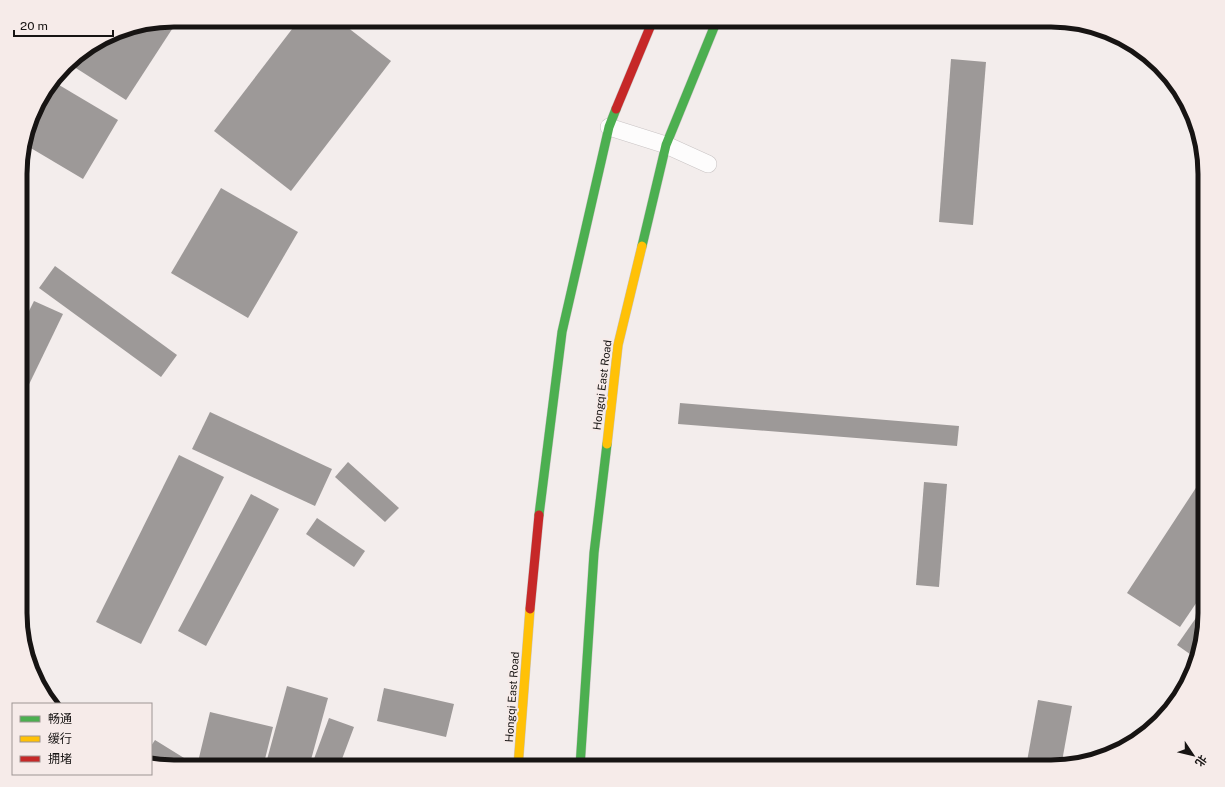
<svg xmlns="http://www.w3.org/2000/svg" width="1225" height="787" font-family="'Public Sans','Noto Sans SC',sans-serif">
<rect width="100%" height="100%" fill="#f3edec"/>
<g fill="#9d9998">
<path d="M 174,20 L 178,20 L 126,100 L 68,63 L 72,58 L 115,32 Z"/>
<path d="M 299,20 L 338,20 L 391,61 L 291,191 L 214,131 Z"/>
<path d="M 951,59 L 986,62 L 973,225 L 939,222 Z"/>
<path d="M 54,82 L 118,120 L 83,179 L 24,144 L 36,105 Z"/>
<path d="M 221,188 L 298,232 L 248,318 L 171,273 Z"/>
<path d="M 55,266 L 177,355 L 161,377 L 39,288 Z"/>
<path d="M 34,301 L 63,314 L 21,401 L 21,327 Z"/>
<path d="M 680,403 L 959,426 L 957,446 L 678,424 Z"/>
<path d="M 210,412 L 332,469 L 315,506 L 192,449 Z"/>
<path d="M 179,455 L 224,477 L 141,644 L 96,622 Z"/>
<path d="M 348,462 L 399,508 L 385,522 L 335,477 Z"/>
<path d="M 1205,474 L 1205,590 L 1180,627 L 1127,593 Z"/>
<path d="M 924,482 L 947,484 L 939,587 L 916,585 Z"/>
<path d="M 251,494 L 279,509 L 206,646 L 178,631 Z"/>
<path d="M 317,518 L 365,551 L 354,567 L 306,534 Z"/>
<path d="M 1205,605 L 1205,623 L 1197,659 L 1177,645 Z"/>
<path d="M 287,686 L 328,698 L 309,767 L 265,767 Z"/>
<path d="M 384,688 L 454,704 L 446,737 L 377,721 Z"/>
<path d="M 1038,700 L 1072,706 L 1061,767 L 1026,767 Z"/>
<path d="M 210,712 L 273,727 L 263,767 L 173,767 L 151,763 L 151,746 L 155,740 L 197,766 Z"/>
<path d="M 329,718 L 354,727 L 339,767 L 311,767 Z"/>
</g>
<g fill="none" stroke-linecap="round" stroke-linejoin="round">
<defs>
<path id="lane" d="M 609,127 L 666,145 L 708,164"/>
<g id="fast">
<path d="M 642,246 L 666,145 L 717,20"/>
<path d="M 539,515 L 562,332 L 609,127 L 616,109"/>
<path d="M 580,767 L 594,553 L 607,444"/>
</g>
<g id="slow">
<path d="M 607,444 L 618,345 L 642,246"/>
<path d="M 518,767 L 530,609"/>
</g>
<g id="jam">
<path d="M 616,109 L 653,20"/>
<path d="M 530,609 L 539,515"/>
</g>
</defs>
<use href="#lane" stroke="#c9c4c4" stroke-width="18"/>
<use href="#fast" stroke="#c9c4c4" stroke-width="10"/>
<use href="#slow" stroke="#c9c4c4" stroke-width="10"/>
<use href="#jam" stroke="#c9c4c4" stroke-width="10"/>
<use href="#lane" stroke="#fdfcfc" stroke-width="17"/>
<use href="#fast" stroke="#4caf50" stroke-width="9"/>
<use href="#slow" stroke="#ffc107" stroke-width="9"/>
<use href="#jam" stroke="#c62828" stroke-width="9"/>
</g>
<g text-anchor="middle" stroke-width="4" stroke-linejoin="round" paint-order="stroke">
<g font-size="11" fill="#171413" stroke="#f6ebe9">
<text transform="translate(602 385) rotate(-83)" y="4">Hongqi East Road</text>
<text transform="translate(512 697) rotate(-86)" y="4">Hongqi East Road</text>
</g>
</g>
<path d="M0 0H1225V787H0ZM174 27H1051A147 147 0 0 1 1198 174V613A147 147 0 0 1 1051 760H174A147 147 0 0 1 27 613V174A147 147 0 0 1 174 27Z" fill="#f6ebe9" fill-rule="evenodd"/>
<path fill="none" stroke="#171413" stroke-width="5" d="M174 27H1051A147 147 0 0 1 1198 174V613A147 147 0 0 1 1051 760H174A147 147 0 0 1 27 613V174A147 147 0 0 1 174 27Z"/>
<rect x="12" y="703" width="140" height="72" fill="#f6ebe9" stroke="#9d9593"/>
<rect x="20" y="716" width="20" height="6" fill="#4caf50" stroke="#9d9593"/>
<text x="48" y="723" font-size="12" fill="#171413">畅通</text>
<rect x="20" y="736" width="20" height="6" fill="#ffc107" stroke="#9d9593"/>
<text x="48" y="743" font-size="12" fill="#171413">缓行</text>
<rect x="20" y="756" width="20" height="6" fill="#c62828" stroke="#9d9593"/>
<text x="48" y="763" font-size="12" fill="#171413">拥堵</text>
<g transform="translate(1193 755) rotate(125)" stroke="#f6ebe9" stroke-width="3" paint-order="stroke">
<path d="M0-3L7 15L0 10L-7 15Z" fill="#171413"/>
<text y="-6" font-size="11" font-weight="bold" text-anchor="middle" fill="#171413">北</text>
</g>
<path d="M14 30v6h99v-6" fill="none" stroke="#171413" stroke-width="2"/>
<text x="20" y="30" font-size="12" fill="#171413" stroke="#f6ebe9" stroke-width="3" paint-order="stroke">20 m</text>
</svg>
